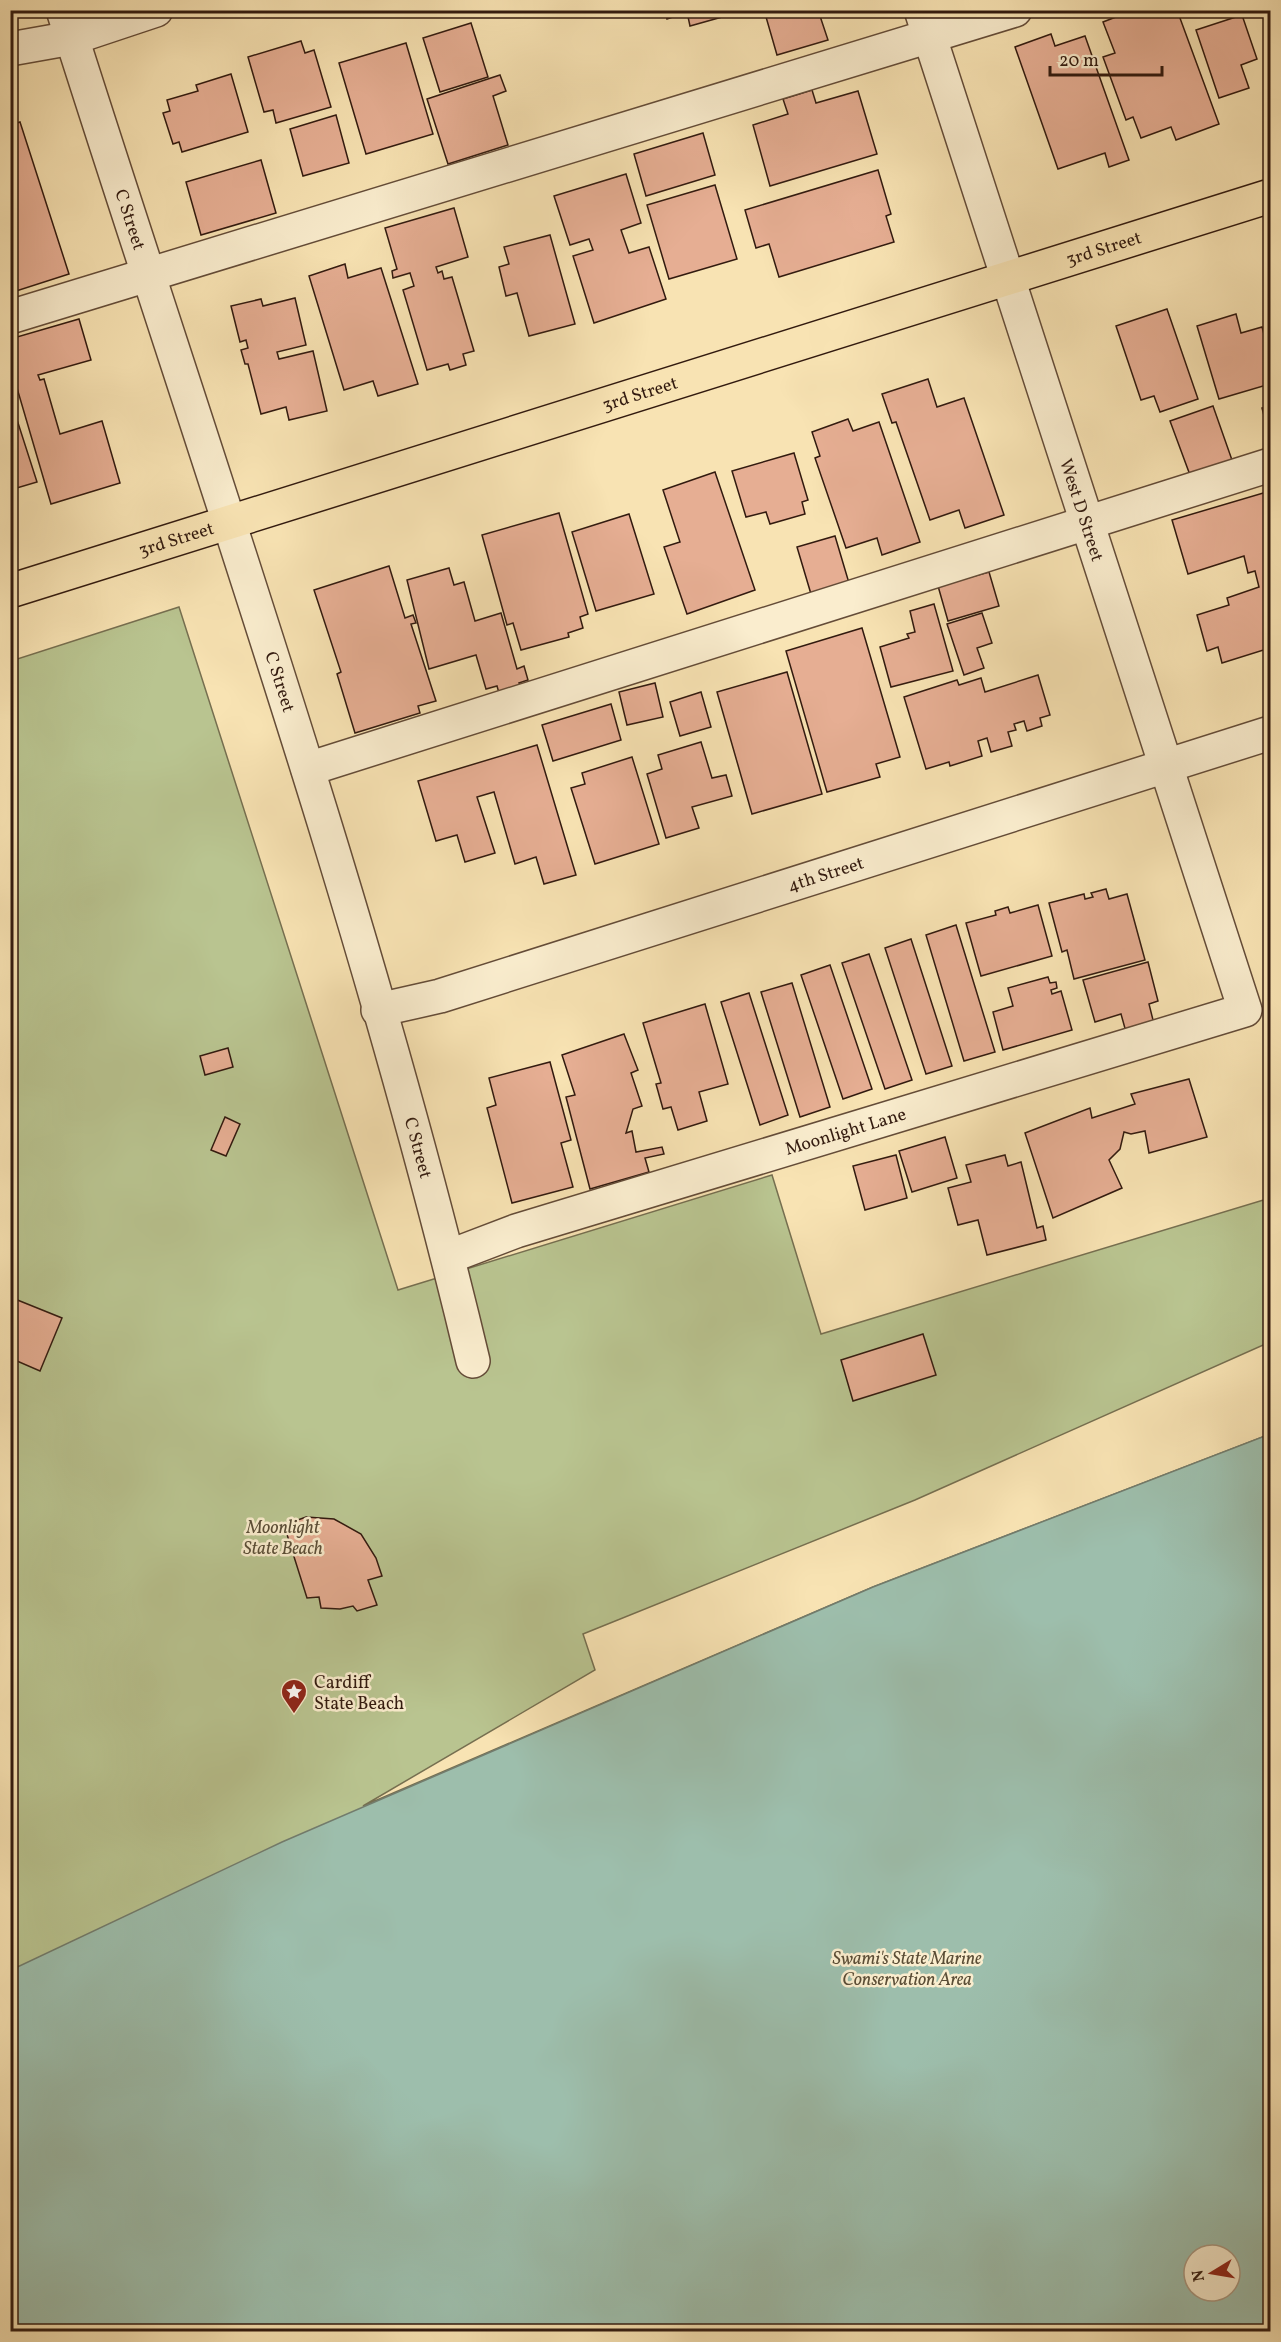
<svg xmlns="http://www.w3.org/2000/svg" width="1281" height="2342" font-family="Vollkorn,serif">
<rect width="100%" height="100%" fill="#f8e3b3"/>
<filter id="stains"><feTurbulence type="fractalNoise" baseFrequency=".00333" numOctaves="4"/><feColorMatrix values="0 0 0 0 .2 0 0 0 0 .09 0 0 0 0 .02 0 0 0 .5 -.17"/></filter>
<radialGradient id="worn" r=".72"><stop offset=".6" stop-color="#630" stop-opacity="0"/><stop offset="1" stop-color="#630" stop-opacity=".3"/></radialGradient>
<path fill="#b9c490" stroke="#766f50" stroke-width="1.5" fill-rule="evenodd" d="M 179,607 L 398,1290 L 772,1175 L 821,1334 L 1270,1198 L 1270,1342 L 915,1500 L 583,1634 L 595,1670 L 363,1806 L 873,1587 L 1270,1434 L 1270,2331 L 11,2331 L 11,661 ZM 1194,2255 L 1230,2255 L 1230,2291 L 1194,2291 Z"/>
<path fill="#9dbeac" stroke="#727c6d" stroke-width="1.5" fill-rule="evenodd" d="M 1270,1434 L 1270,2331 L 11,2331 L 11,1970 L 282,1842 L 873,1587 ZM 1194,2255 L 1230,2255 L 1230,2291 L 1194,2291 Z"/>
<g fill="#e6ae93" stroke="#321a0f" stroke-width="1.5">
<path d="M 665,10 L 747,10 L 690,26 L 687,12 L 667,19 Z"/>
<path d="M 764,10 L 818,10 L 828,40 L 777,55 Z"/>
<path d="M 1134,10 L 1177,10 L 1219,124 L 1176,140 L 1171,127 L 1141,138 L 1133,117 L 1126,120 L 1103,57 L 1115,53 L 1103,22 Z"/>
<path d="M 1242,15 L 1257,59 L 1241,65 L 1249,88 L 1219,98 L 1196,30 Z"/>
<path d="M 471,23 L 488,77 L 440,92 L 423,38 Z"/>
<path d="M 1051,34 L 1055,46 L 1085,36 L 1129,160 L 1109,167 L 1105,153 L 1058,169 L 1015,47 Z"/>
<path d="M 301,41 L 305,53 L 314,50 L 331,107 L 276,123 L 273,110 L 264,112 L 248,57 Z"/>
<path d="M 406,43 L 433,134 L 366,154 L 339,63 Z"/>
<path d="M 231,74 L 248,132 L 182,152 L 179,142 L 173,144 L 163,113 L 170,111 L 167,100 L 198,91 L 196,85 Z"/>
<path d="M 500,75 L 506,91 L 493,96 L 508,145 L 448,164 L 427,99 Z"/>
<path d="M 812,90 L 816,103 L 858,91 L 877,154 L 770,186 L 753,125 L 788,114 L 783,99 Z"/>
<path d="M 336,115 L 349,163 L 303,176 L 290,129 Z"/>
<path d="M 20,122 L 69,274 L 10,293 L 10,125 Z"/>
<path d="M 703,133 L 715,175 L 646,196 L 634,154 Z"/>
<path d="M 261,160 L 276,213 L 201,235 L 186,182 Z"/>
<path d="M 878,170 L 891,214 L 886,216 L 894,242 L 779,277 L 769,244 L 756,248 L 745,210 Z"/>
<path d="M 626,174 L 641,223 L 621,230 L 629,253 L 649,247 L 666,299 L 594,323 L 573,256 L 593,250 L 589,239 L 570,245 L 554,196 Z"/>
<path d="M 715,185 L 737,259 L 669,279 L 647,205 Z"/>
<path d="M 454,208 L 468,257 L 436,267 L 438,273 L 442,271 L 444,279 L 452,277 L 474,351 L 463,354 L 466,365 L 450,370 L 448,364 L 427,370 L 403,290 L 414,286 L 410,273 L 393,278 L 392,271 L 397,269 L 385,228 Z"/>
<path d="M 550,235 L 575,324 L 529,336 L 517,293 L 506,296 L 499,267 L 509,264 L 504,247 Z"/>
<path d="M 345,264 L 348,278 L 381,268 L 418,384 L 378,396 L 373,381 L 344,390 L 309,276 Z"/>
<path d="M 295,298 L 306,345 L 277,352 L 279,359 L 313,351 L 327,411 L 289,420 L 286,407 L 261,414 L 248,364 L 245,364 L 241,350 L 248,348 L 246,340 L 240,342 L 231,306 L 261,299 L 263,306 Z"/>
<path d="M 1167,309 L 1198,399 L 1160,412 L 1154,396 L 1141,400 L 1116,326 Z"/>
<path d="M 1236,314 L 1241,333 L 1262,327 L 1270,356 L 1270,384 L 1219,399 L 1197,326 Z"/>
<path d="M 79,319 L 91,360 L 38,375 L 40,380 L 44,379 L 60,434 L 102,421 L 120,483 L 51,504 L 12,371 L 15,371 L 10,357 L 10,339 Z"/>
<path d="M 928,379 L 937,407 L 964,398 L 1004,515 L 965,528 L 959,510 L 930,520 L 896,422 L 892,423 L 882,394 Z"/>
<path d="M 10,398 L 37,482 L 10,490 Z"/>
<path d="M 1213,406 L 1232,460 L 1190,475 L 1170,421 Z"/>
<path d="M 1270,406 L 1270,438 L 1262,408 Z"/>
<path d="M 848,419 L 853,431 L 879,422 L 920,542 L 882,555 L 877,538 L 846,548 L 815,458 L 820,456 L 812,432 Z"/>
<path d="M 794,453 L 808,500 L 802,502 L 805,514 L 770,524 L 766,512 L 746,517 L 732,471 Z"/>
<path d="M 715,472 L 755,590 L 687,614 L 664,547 L 680,542 L 663,490 Z"/>
<path d="M 1270,491 L 1270,648 L 1222,663 L 1218,647 L 1207,651 L 1197,615 L 1229,605 L 1227,598 L 1259,587 L 1255,571 L 1248,573 L 1244,556 L 1188,574 L 1172,520 Z"/>
<path d="M 559,513 L 588,614 L 580,617 L 583,628 L 568,633 L 569,637 L 521,650 L 513,623 L 507,625 L 482,535 Z"/>
<path d="M 629,514 L 654,594 L 596,611 L 572,532 Z"/>
<path d="M 835,536 L 849,583 L 811,594 L 797,547 Z"/>
<path d="M 389,566 L 405,618 L 413,615 L 416,623 L 411,624 L 436,701 L 418,706 L 420,713 L 355,733 L 337,674 L 341,672 L 314,590 Z"/>
<path d="M 449,568 L 454,585 L 464,582 L 475,621 L 501,613 L 517,669 L 524,666 L 528,680 L 519,683 L 521,687 L 499,693 L 497,686 L 486,689 L 476,655 L 429,669 L 407,580 Z"/>
<path d="M 989,572 L 999,606 L 948,621 L 938,586 Z"/>
<path d="M 934,604 L 953,671 L 891,687 L 880,647 L 909,638 L 907,634 L 915,632 L 910,611 Z"/>
<path d="M 982,613 L 992,643 L 977,648 L 984,668 L 964,675 L 947,624 Z"/>
<path d="M 862,628 L 900,757 L 876,764 L 880,777 L 827,792 L 786,651 Z"/>
<path d="M 787,672 L 822,794 L 752,814 L 717,692 Z"/>
<path d="M 1038,675 L 1050,715 L 1040,718 L 1042,726 L 1027,731 L 1024,721 L 1014,724 L 1016,730 L 1008,732 L 1012,746 L 991,752 L 987,738 L 978,741 L 982,756 L 950,766 L 949,762 L 926,769 L 904,697 L 957,680 L 959,685 L 981,678 L 985,692 Z"/>
<path d="M 655,683 L 663,717 L 627,725 L 619,692 Z"/>
<path d="M 701,692 L 711,727 L 680,736 L 670,702 Z"/>
<path d="M 611,704 L 621,740 L 553,761 L 542,725 Z"/>
<path d="M 701,742 L 712,778 L 726,775 L 732,796 L 692,807 L 699,828 L 666,838 L 647,774 L 662,769 L 658,755 Z"/>
<path d="M 537,745 L 576,875 L 544,884 L 536,857 L 515,864 L 494,792 L 477,797 L 495,853 L 465,862 L 457,835 L 436,841 L 418,781 Z"/>
<path d="M 632,757 L 659,844 L 595,864 L 571,788 L 585,784 L 582,773 Z"/>
<path d="M 1106,889 L 1109,899 L 1127,894 L 1145,960 L 1074,979 L 1067,950 L 1062,952 L 1049,903 L 1084,894 L 1085,899 L 1093,897 L 1091,893 Z"/>
<path d="M 1038,905 L 1052,956 L 981,976 L 966,923 L 996,915 L 995,911 L 1008,907 L 1010,913 Z"/>
<path d="M 956,925 L 995,1052 L 964,1061 L 926,935 Z"/>
<path d="M 911,939 L 952,1066 L 926,1074 L 885,948 Z"/>
<path d="M 869,954 L 912,1080 L 885,1089 L 842,963 Z"/>
<path d="M 1148,962 L 1158,1001 L 1149,1004 L 1154,1024 L 1126,1032 L 1121,1014 L 1095,1022 L 1083,980 Z"/>
<path d="M 830,965 L 872,1089 L 843,1099 L 801,975 Z"/>
<path d="M 1048,977 L 1050,983 L 1056,982 L 1057,988 L 1051,990 L 1052,994 L 1061,991 L 1072,1030 L 1003,1050 L 993,1012 L 1013,1006 L 1008,988 Z"/>
<path d="M 792,983 L 830,1107 L 800,1117 L 761,992 Z"/>
<path d="M 749,993 L 788,1115 L 760,1125 L 721,1002 Z"/>
<path d="M 705,1004 L 728,1084 L 699,1092 L 707,1121 L 678,1130 L 671,1107 L 663,1109 L 656,1084 L 661,1083 L 643,1023 Z"/>
<path d="M 624,1034 L 638,1070 L 631,1073 L 642,1106 L 633,1109 L 626,1133 L 632,1131 L 636,1152 L 662,1147 L 664,1154 L 645,1158 L 649,1172 L 590,1189 L 566,1097 L 575,1095 L 562,1055 Z"/>
<path d="M 228,1048 L 233,1067 L 205,1075 L 200,1056 Z"/>
<path d="M 550,1062 L 571,1140 L 561,1143 L 573,1187 L 512,1203 L 487,1108 L 496,1105 L 489,1078 Z"/>
<path d="M 1189,1079 L 1207,1137 L 1149,1153 L 1145,1131 L 1131,1134 L 1124,1132 L 1120,1149 L 1109,1160 L 1122,1188 L 1053,1218 L 1025,1133 L 1090,1108 L 1092,1118 L 1135,1104 L 1131,1094 Z"/>
<path d="M 225,1117 L 240,1124 L 226,1156 L 211,1150 Z"/>
<path d="M 945,1137 L 957,1178 L 912,1192 L 899,1151 Z"/>
<path d="M 896,1155 L 907,1198 L 865,1210 L 853,1166 Z"/>
<path d="M 1005,1155 L 1008,1166 L 1021,1162 L 1037,1228 L 1043,1226 L 1046,1240 L 987,1255 L 978,1220 L 958,1225 L 948,1188 L 971,1182 L 966,1165 Z"/>
<path d="M 10,1297 L 62,1318 L 40,1371 L 10,1358 Z"/>
<path d="M 923,1334 L 936,1375 L 853,1401 L 841,1360 Z"/>
<path d="M 306,1517 L 334,1519 L 361,1534 L 376,1558 L 382,1576 L 368,1580 L 377,1605 L 357,1611 L 353,1606 L 340,1609 L 321,1608 L 319,1597 L 307,1598 L 284,1525 Z"/>
</g>
<g fill="none" stroke-linecap="round" stroke-linejoin="round">
<defs>
<g id="minor">
<path id="s1" d="M 63,10 C 205,458 364,904 473,1361"/>
<path d="M 10,49 L 72,38 L 156,10"/>
<path d="M 10,317 L 1015,10"/>
<path d="M 308,769 L 1270,465"/>
<path id="s2" d="M 378,1010 L 440,996 L 1270,733"/>
<path id="s3" d="M 448,1257 L 516,1231 L 1245,1010 L 921,10"/>
</g>
<g id="major">
<path id="s4" d="M 10,591 L 1270,196"/>
</g>
</defs>
<use href="#minor" stroke="#644c38" stroke-width="36"/>
<use href="#major" stroke="#321a0f" stroke-width="36"/>
<use href="#minor" stroke="#faedce" stroke-width="33"/>
<use href="#major" stroke="#f8e3b3" stroke-width="33"/>
</g>
<defs>
<symbol id="sight-pin" viewBox="-11 -11 22 30"><path d="M0 17L-7.5 6A9.5 9.5 0 1 1 7.5 6Z" fill="#8f2418" stroke="#faedce"/><path d="M0-6L1.8-2.2L6-1.7L2.9 1.2L3.7 5.4L0 3.3L-3.7 5.4L-2.9 1.2L-6-1.7L-1.8-2.2Z" fill="#fff"/></symbol>
</defs>
<g fill-rule="evenodd">
<use href="#sight-pin" x="279" y="1677" width="30" height="40"/>
</g>
<g text-anchor="middle" stroke-width="5" stroke-linejoin="round" paint-order="stroke">
<g font-size="18" fill="#321a0f" stroke="#faedce">
<text dy="6" stroke="none"><textPath href="#s1" startOffset="220">C Street</textPath></text>
<text dy="6" stroke="none"><textPath href="#s4" startOffset="1146">3rd Street</textPath></text>
<text dy="6" stroke="none"><textPath href="#s4" startOffset="660">3rd Street</textPath></text>
<text transform="translate(1082 510) rotate(72)" y="6">West D Street</text>
<text dy="6" stroke="none"><textPath href="#s4" startOffset="174">3rd Street</textPath></text>
<text dy="6" stroke="none"><textPath href="#s1" startOffset="706">C Street</textPath></text>
<text dy="6" stroke="none"><textPath href="#s2" startOffset="468">4th Street</textPath></text>
<text dy="6" stroke="none"><textPath href="#s3" startOffset="417">Moonlight Lane</textPath></text>
<text dy="6" stroke="none"><textPath href="#s1" startOffset="1192">C Street</textPath></text>
</g>
<g font-size="18" font-style="italic" fill="#5a4d36" stroke="#faedce">
<text x="283" y="1533">Moonlight<tspan x="283" dy="21">State Beach</tspan></text>
<text x="907" y="1964">Swami's State Marine<tspan x="907" dy="21">Conservation Area</tspan></text>
</g>
<g font-size="18" fill="#321a0f" stroke="#faedce" text-anchor="start">
<text x="314" y="1688">Cardiff<tspan x="314" dy="21">State Beach</tspan></text>
</g>
</g>
<rect width="1281" height="2342" fill="none" stroke="#f8e3b3" stroke-width="36"/>
<rect x="12" y="12" width="1257" height="2318" fill="none" stroke="#321a0f" stroke-width="3"/>
<rect x="18" y="18" width="1245" height="2306" fill="none" stroke="#321a0f" stroke-width="1.5"/>
<g transform="translate(1212 2273) rotate(259)"><circle r="28" fill="#faedce" stroke="#aa9982" stroke-width="1.5"/>
<path d="M0-4.5L10 22L0 15L-10 22Z" fill="#8f2418"/>
<text y="-9" font-size="16" font-weight="bold" text-anchor="middle" fill="#321a0f">N</text>
</g>
<path d="M1050 66v9h112v-9" fill="none" stroke="#321a0f" stroke-width="3"/>
<text x="1059" y="66" font-size="18" fill="#321a0f" stroke="#faedce" stroke-width="4.5" paint-order="stroke">20 m</text>
<rect width="100%" height="100%" filter="url(#stains)"/>
<rect width="100%" height="100%" fill="url(#worn)"/>
</svg>
